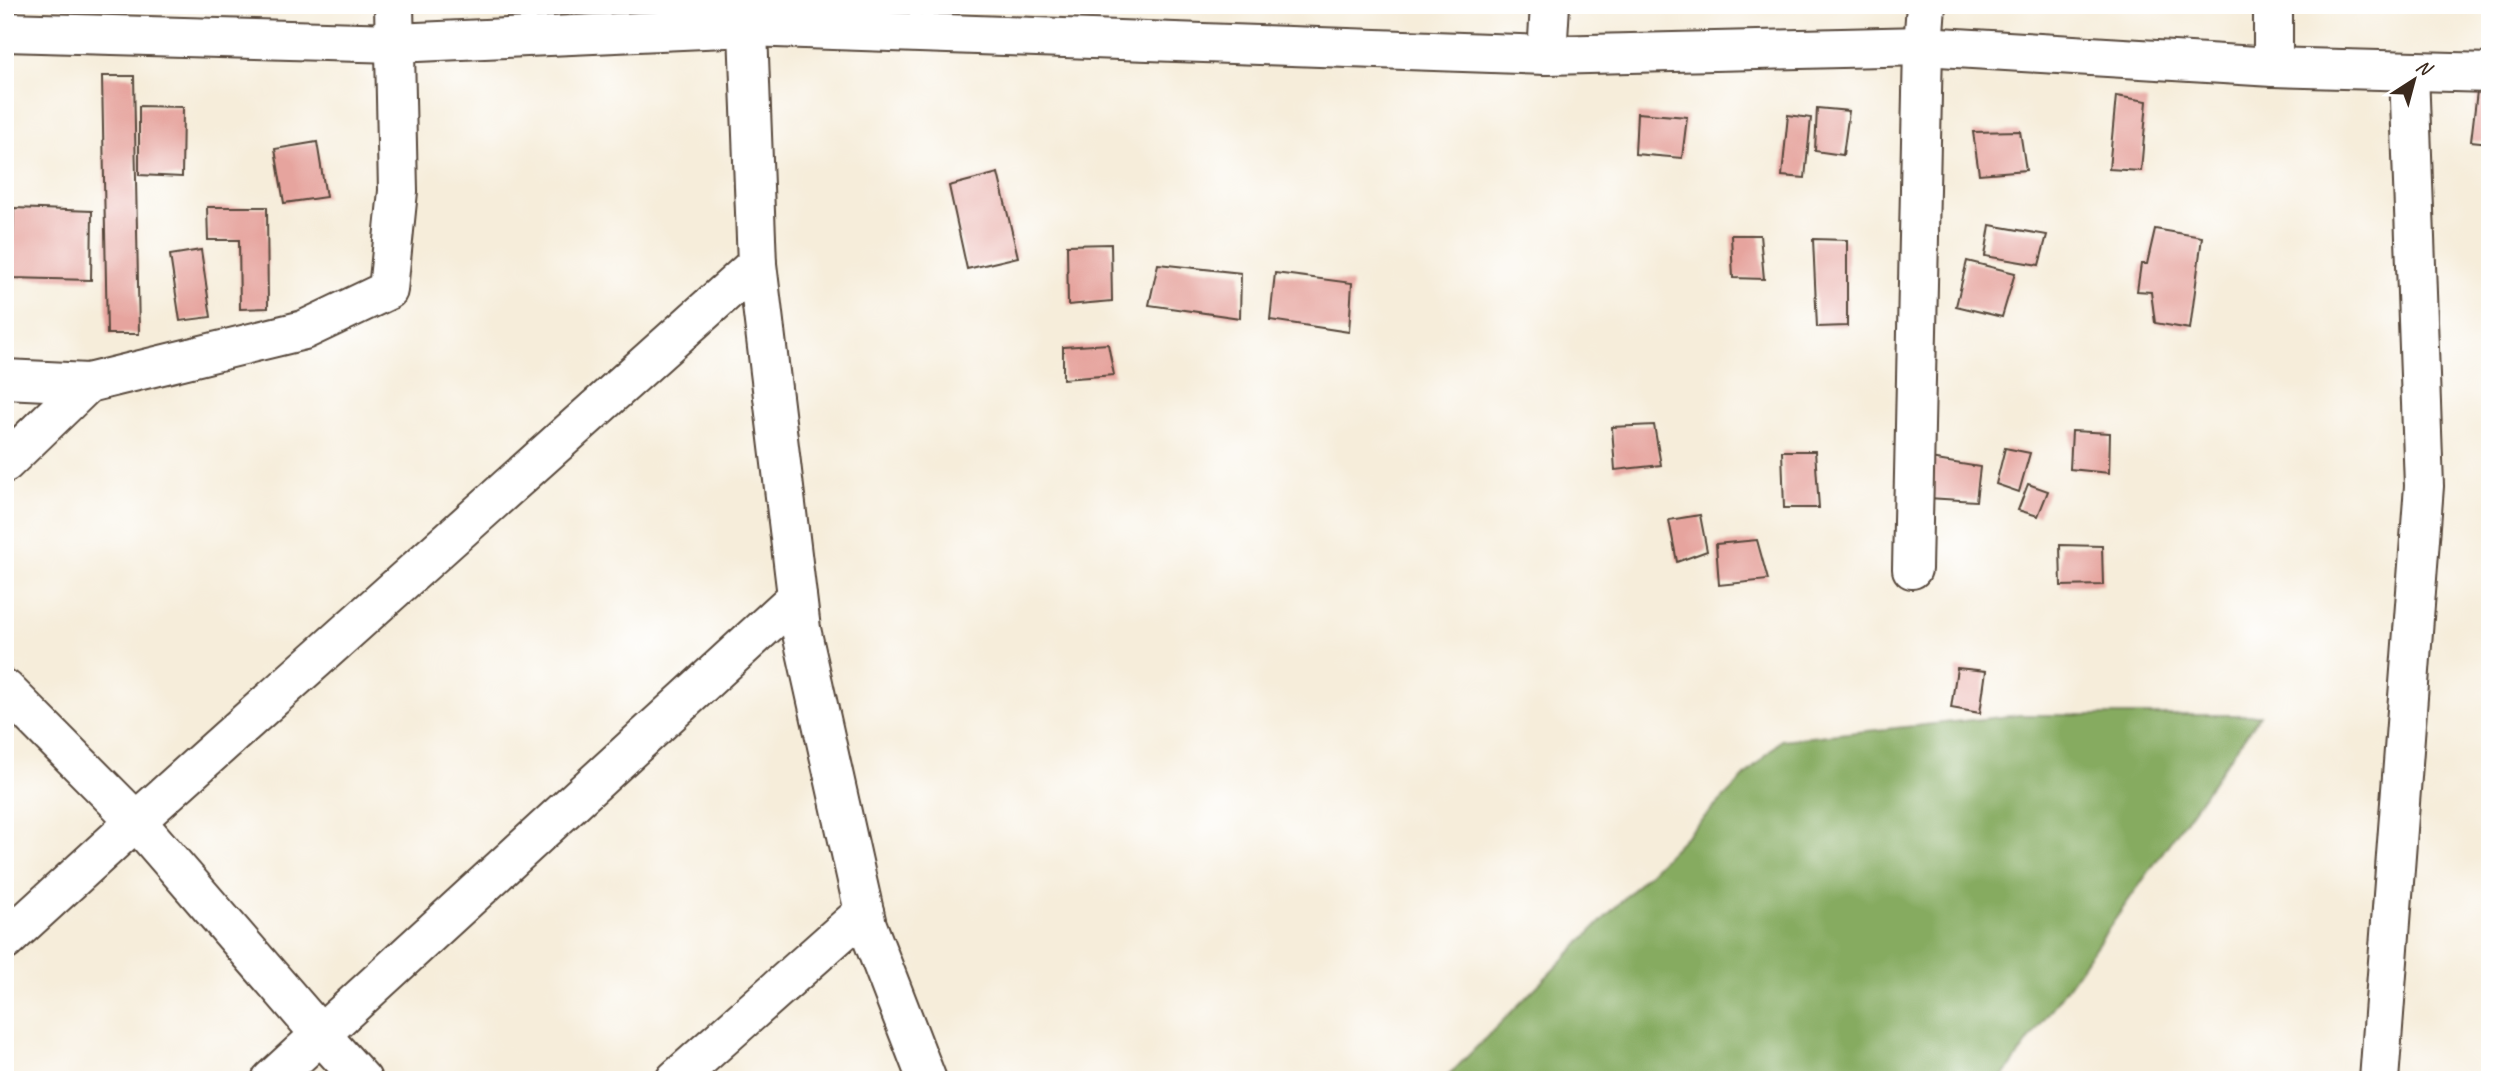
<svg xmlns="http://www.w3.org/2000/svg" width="2495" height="1085" font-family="Caveat,sans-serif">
<rect width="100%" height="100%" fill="#fff"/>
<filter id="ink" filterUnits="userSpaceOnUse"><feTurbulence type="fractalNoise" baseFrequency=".0143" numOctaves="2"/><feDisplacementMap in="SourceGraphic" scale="14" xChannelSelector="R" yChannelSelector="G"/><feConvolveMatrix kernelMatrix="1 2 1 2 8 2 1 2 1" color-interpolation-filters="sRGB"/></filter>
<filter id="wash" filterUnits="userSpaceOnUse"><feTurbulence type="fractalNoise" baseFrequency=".00686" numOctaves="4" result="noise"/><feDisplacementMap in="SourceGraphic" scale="28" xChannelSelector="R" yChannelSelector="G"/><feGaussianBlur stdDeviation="1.57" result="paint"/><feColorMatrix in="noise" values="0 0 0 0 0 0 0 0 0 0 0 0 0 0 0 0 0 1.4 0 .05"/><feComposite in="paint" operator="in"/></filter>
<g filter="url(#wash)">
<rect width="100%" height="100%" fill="#f6edda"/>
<path fill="#86ab60" stroke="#606a3f" stroke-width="2" d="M 2020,715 L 2260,715 L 2001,1080 L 1444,1080 L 1781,740 Z"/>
<g id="blocks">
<g fill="#e6a49e">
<rect x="188" y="5" width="28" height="3"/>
<path d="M 650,5 L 692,5 L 692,15 L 651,19 Z"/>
<path d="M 102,76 L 134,76 L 139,334 L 107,334 Z"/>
<path d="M 2478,83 L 2490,85 L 2490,143 L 2471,141 Z"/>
<path d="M 2116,96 L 2147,101 L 2141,171 L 2109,169 Z"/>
<path d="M 139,106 L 183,107 L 182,177 L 139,175 Z"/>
<path d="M 1817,108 L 1849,111 L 1843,155 L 1815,151 Z"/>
<path d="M 1637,113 L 1687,117 L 1682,158 L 1635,154 Z"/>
<path d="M 1788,115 L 1811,118 L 1805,178 L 1782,176 Z"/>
<path d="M 2020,131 L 2026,170 L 1979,174 L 1973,132 Z"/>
<path d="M 317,142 L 326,197 L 284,203 L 275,149 Z"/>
<path d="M 998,173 L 1018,257 L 967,269 L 949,186 Z"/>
<path d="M 207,207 L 267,207 L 268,308 L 240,309 L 239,240 L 208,240 Z"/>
<path d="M 14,208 L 92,211 L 91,280 L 12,278 Z"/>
<path d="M 1990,225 L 2047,235 L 2039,265 L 1985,256 Z"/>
<path d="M 2155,229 L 2202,237 L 2190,329 L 2155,323 L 2151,292 L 2137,291 L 2141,264 L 2147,264 Z"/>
<path d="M 1731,235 L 1760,235 L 1764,279 L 1733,278 Z"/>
<path d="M 1813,239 L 1847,240 L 1847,326 L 1817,327 Z"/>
<path d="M 1111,244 L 1112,301 L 1068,305 L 1067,245 Z"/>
<path d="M 201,250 L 211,317 L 180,321 L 170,255 Z"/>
<path d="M 1967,261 L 2015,273 L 2002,317 L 1956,306 Z"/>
<path d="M 1158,264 L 1241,273 L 1240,318 L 1149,305 Z"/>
<path d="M 1275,273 L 1352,283 L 1349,332 L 1270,320 Z"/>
<path d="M 1108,344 L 1114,375 L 1063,379 L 1063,347 Z"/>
<path d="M 1654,425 L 1661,465 L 1615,470 L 1612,427 Z"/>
<path d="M 2072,431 L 2110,433 L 2109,473 L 2070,469 Z"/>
<path d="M 2005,448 L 2030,453 L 2019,492 L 1996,484 Z"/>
<path d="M 1782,451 L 1815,451 L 1819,508 L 1784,508 Z"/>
<path d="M 1930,459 L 1980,467 L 1976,501 L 1928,498 Z"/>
<path d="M 2028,484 L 2048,491 L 2038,516 L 2018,510 Z"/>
<path d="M 1700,515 L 1707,551 L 1677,562 L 1669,520 Z"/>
<path d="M 1757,540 L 1768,580 L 1719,585 L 1716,544 Z"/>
<path d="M 2060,545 L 2102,546 L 2103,585 L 2061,586 Z"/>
<path d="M 1957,668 L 1986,671 L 1980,713 L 1951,708 Z"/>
</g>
</g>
</g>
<g filter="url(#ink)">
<use href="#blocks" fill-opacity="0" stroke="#57473a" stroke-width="2"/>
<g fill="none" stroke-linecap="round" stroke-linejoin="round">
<defs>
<g id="minor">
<path d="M 747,5 L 757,264 L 801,629 L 867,925 L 927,1080"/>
<path d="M 5,32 L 395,43 L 748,27 L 1547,55 L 1923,46 L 2273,67 L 2490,73"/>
<path d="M 1547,55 L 1550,5"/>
<path d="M 2273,67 L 2273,5"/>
<path d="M 5,379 L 88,383 L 304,330 L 388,290 L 398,191 L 394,5"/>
<path d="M 5,463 L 88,383"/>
<path d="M 1912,569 L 1923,46 L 1926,5"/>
<path d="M 5,689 L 136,821 L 321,1035 L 362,1080"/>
<path d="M 5,941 L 136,821 L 757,264"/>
<path d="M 271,1080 L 797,597"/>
<path d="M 675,1080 L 864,912"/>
<path d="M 2379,1080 L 2424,486 L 2409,72"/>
</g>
</defs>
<use href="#minor" stroke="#57473a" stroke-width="42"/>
<use href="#minor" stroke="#fff" stroke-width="38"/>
</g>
</g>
<rect width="2495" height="1085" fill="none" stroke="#fff" stroke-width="28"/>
<g transform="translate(2414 80) rotate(36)" stroke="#ffffff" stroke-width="5" paint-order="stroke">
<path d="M0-5L12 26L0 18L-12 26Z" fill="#3b2a1e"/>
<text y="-10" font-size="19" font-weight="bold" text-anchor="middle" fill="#3b2a1e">N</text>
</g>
</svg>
